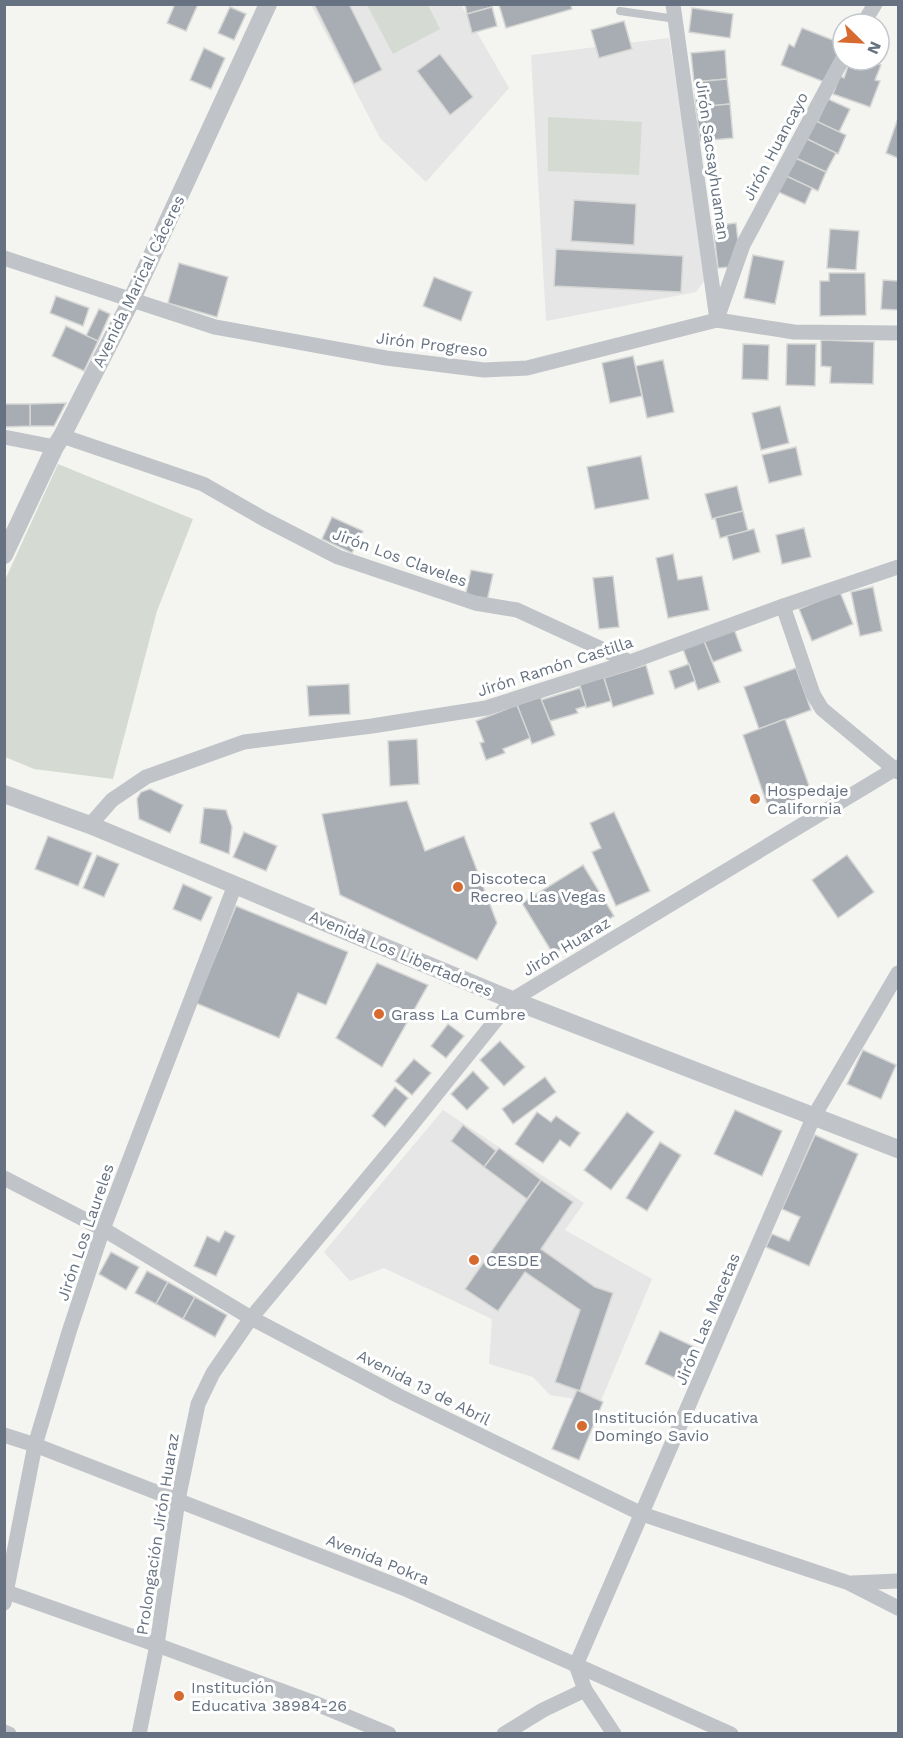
<svg xmlns="http://www.w3.org/2000/svg" width="903" height="1738" font-family="'Work Sans',sans-serif">
<rect width="100%" height="100%" fill="#f4f5f1"/>
<g fill="#e5e6e5">
<path d="M 311,5 L 461,5 L 509,88 L 426,182 L 380,138 Z"/>
<path d="M 669,38 L 708,276 L 696,292 L 546,321 L 531,55 Z"/>
<path d="M 443,1110 L 584,1203 L 565,1230 L 652,1279 L 600,1403 L 550,1395 L 533,1377 L 489,1364 L 492,1319 L 384,1268 L 350,1281 L 324,1252 Z"/>
</g>
<g fill="#d5dbd3">
<path d="M 367,5 L 428,5 L 440,29 L 393,54 Z"/>
<path d="M 548,117 L 642,122 L 639,175 L 548,171 Z"/>
<path d="M 58,464 L 193,519 L 157,611 L 113,779 L 34,769 L 5,757 L 5,580 Z"/>
</g>
<g fill="#a7adb3" stroke="#d6d6d4" stroke-width="1.5">
<path d="M 175,4 L 198,4 L 186,31 L 167,23 Z"/>
<path d="M 314,4 L 349,4 L 382,70 L 354,84 Z"/>
<path d="M 465,4 L 491,4 L 492,7 L 467,14 Z"/>
<path d="M 570,4 L 572,9 L 506,28 L 499,5 Z"/>
<path d="M 230,7 L 246,14 L 234,40 L 218,33 Z"/>
<path d="M 492,7 L 497,26 L 472,33 L 467,14 Z"/>
<path d="M 692,8 L 733,14 L 730,38 L 689,32 Z"/>
<path d="M 624,21 L 632,49 L 599,58 L 591,30 Z"/>
<path d="M 802,28 L 843,44 L 827,83 L 781,65 L 789,44 L 794,47 Z"/>
<path d="M 204,48 L 225,58 L 211,89 L 190,80 Z"/>
<path d="M 725,50 L 727,79 L 694,82 L 691,53 Z"/>
<path d="M 440,54 L 473,97 L 450,115 L 417,71 Z"/>
<path d="M 850,60 L 867,60 L 881,65 L 875,80 L 880,81 L 870,107 L 833,94 L 840,76 L 844,78 Z"/>
<path d="M 727,79 L 730,104 L 696,108 L 694,82 Z"/>
<path d="M 828,99 L 850,109 L 839,132 L 817,122 Z"/>
<path d="M 730,104 L 733,138 L 700,141 L 696,107 Z"/>
<path d="M 898,118 L 898,158 L 886,153 Z"/>
<path d="M 814,120 L 846,135 L 838,154 L 805,138 Z"/>
<path d="M 805,138 L 836,153 L 826,172 L 796,158 Z"/>
<path d="M 793,157 L 826,172 L 818,191 L 784,175 Z"/>
<path d="M 784,175 L 812,188 L 805,204 L 776,191 Z"/>
<path d="M 574,200 L 636,204 L 634,245 L 571,241 Z"/>
<path d="M 736,223 L 739,250 L 731,267 L 718,268 L 713,226 Z"/>
<path d="M 830,229 L 859,231 L 856,270 L 827,268 Z"/>
<path d="M 556,249 L 683,256 L 681,292 L 554,286 Z"/>
<path d="M 753,255 L 784,261 L 775,304 L 744,298 Z"/>
<path d="M 179,263 L 228,277 L 217,317 L 168,303 Z"/>
<path d="M 829,273 L 865,273 L 866,315 L 820,316 L 820,281 L 829,281 Z"/>
<path d="M 434,277 L 472,292 L 461,321 L 423,306 Z"/>
<path d="M 883,280 L 898,281 L 898,310 L 881,309 Z"/>
<path d="M 56,296 L 89,308 L 83,326 L 50,313 Z"/>
<path d="M 99,309 L 110,314 L 98,341 L 86,336 Z"/>
<path d="M 66,326 L 98,341 L 84,371 L 52,356 Z"/>
<path d="M 821,340 L 874,342 L 873,384 L 830,383 L 831,367 L 821,366 Z"/>
<path d="M 743,344 L 769,345 L 768,380 L 742,379 Z"/>
<path d="M 787,344 L 816,344 L 815,386 L 786,385 Z"/>
<path d="M 633,356 L 642,396 L 610,403 L 602,363 Z"/>
<path d="M 663,360 L 674,412 L 647,418 L 636,366 Z"/>
<path d="M 66,403 L 54,426 L 30,426 L 30,404 Z"/>
<path d="M 4,404 L 30,404 L 30,426 L 4,427 Z"/>
<path d="M 780,406 L 789,443 L 761,450 L 752,413 Z"/>
<path d="M 796,447 L 802,475 L 769,483 L 762,455 Z"/>
<path d="M 641,456 L 649,499 L 595,509 L 587,467 Z"/>
<path d="M 737,486 L 743,511 L 712,519 L 705,494 Z"/>
<path d="M 743,511 L 748,531 L 720,538 L 715,518 Z"/>
<path d="M 332,517 L 363,531 L 352,553 L 322,539 Z"/>
<path d="M 804,528 L 811,557 L 782,564 L 776,535 Z"/>
<path d="M 754,529 L 760,552 L 733,560 L 727,536 Z"/>
<path d="M 673,554 L 678,580 L 702,576 L 709,610 L 668,618 L 656,558 Z"/>
<path d="M 471,570 L 493,574 L 487,601 L 465,597 Z"/>
<path d="M 613,576 L 619,627 L 599,629 L 593,578 Z"/>
<path d="M 873,587 L 882,631 L 860,636 L 851,592 Z"/>
<path d="M 840,592 L 853,624 L 812,641 L 799,609 Z"/>
<path d="M 734,629 L 742,651 L 713,662 L 704,641 Z"/>
<path d="M 704,641 L 720,682 L 698,690 L 683,649 Z"/>
<path d="M 689,664 L 695,681 L 675,689 L 669,671 Z"/>
<path d="M 646,665 L 654,694 L 613,707 L 604,678 Z"/>
<path d="M 796,668 L 811,710 L 759,729 L 744,687 Z"/>
<path d="M 603,675 L 611,701 L 586,708 L 579,682 Z"/>
<path d="M 349,684 L 350,714 L 309,716 L 307,686 Z"/>
<path d="M 580,688 L 586,706 L 576,709 L 578,713 L 550,721 L 541,700 Z"/>
<path d="M 540,696 L 555,735 L 532,744 L 517,705 Z"/>
<path d="M 517,705 L 530,738 L 503,749 L 505,753 L 486,760 L 480,743 L 484,742 L 476,721 Z"/>
<path d="M 785,719 L 812,794 L 769,810 L 743,735 Z"/>
<path d="M 417,739 L 419,784 L 390,786 L 388,741 Z"/>
<path d="M 150,789 L 183,805 L 170,833 L 139,819 L 137,799 L 141,792 Z"/>
<path d="M 407,801 L 425,851 L 464,836 L 497,923 L 477,960 L 340,895 L 322,814 Z"/>
<path d="M 204,808 L 226,810 L 232,827 L 229,854 L 200,843 Z"/>
<path d="M 614,812 L 650,891 L 616,906 L 592,852 L 601,848 L 590,823 Z"/>
<path d="M 244,832 L 277,846 L 266,871 L 233,857 Z"/>
<path d="M 48,836 L 92,853 L 78,886 L 35,869 Z"/>
<path d="M 97,855 L 119,864 L 104,897 L 83,888 Z"/>
<path d="M 847,855 L 874,892 L 838,918 L 812,880 Z"/>
<path d="M 583,865 L 614,916 L 553,954 L 522,903 Z"/>
<path d="M 183,884 L 212,897 L 201,921 L 173,909 Z"/>
<path d="M 236,906 L 348,952 L 326,1005 L 298,993 L 279,1038 L 196,1003 Z"/>
<path d="M 377,963 L 428,985 L 382,1067 L 336,1038 Z"/>
<path d="M 448,1024 L 464,1036 L 446,1058 L 431,1046 Z"/>
<path d="M 500,1041 L 525,1067 L 504,1086 L 480,1060 Z"/>
<path d="M 863,1050 L 896,1065 L 881,1099 L 847,1084 Z"/>
<path d="M 414,1059 L 431,1073 L 412,1095 L 395,1081 Z"/>
<path d="M 473,1071 L 489,1088 L 467,1110 L 451,1094 Z"/>
<path d="M 545,1077 L 556,1092 L 513,1124 L 502,1109 Z"/>
<path d="M 395,1087 L 408,1098 L 385,1127 L 372,1116 Z"/>
<path d="M 735,1110 L 782,1131 L 762,1176 L 714,1154 Z"/>
<path d="M 537,1112 L 551,1122 L 556,1116 L 580,1133 L 570,1147 L 560,1140 L 543,1163 L 515,1144 Z"/>
<path d="M 627,1112 L 654,1132 L 611,1190 L 584,1170 Z"/>
<path d="M 463,1125 L 496,1151 L 484,1167 L 451,1141 Z"/>
<path d="M 815,1135 L 858,1154 L 809,1266 L 766,1247 L 772,1234 L 789,1241 L 800,1217 L 782,1209 Z"/>
<path d="M 660,1142 L 681,1155 L 647,1211 L 626,1198 Z"/>
<path d="M 499,1148 L 541,1180 L 527,1199 L 484,1167 Z"/>
<path d="M 541,1180 L 573,1202 L 541,1249 L 595,1287 L 613,1293 L 580,1391 L 555,1382 L 580,1310 L 525,1272 L 498,1311 L 465,1289 Z"/>
<path d="M 225,1231 L 235,1236 L 216,1276 L 194,1266 L 207,1236 L 219,1242 Z"/>
<path d="M 111,1252 L 139,1267 L 126,1290 L 99,1274 Z"/>
<path d="M 147,1271 L 168,1282 L 156,1304 L 135,1293 Z"/>
<path d="M 168,1282 L 195,1297 L 183,1319 L 156,1304 Z"/>
<path d="M 195,1297 L 227,1315 L 215,1337 L 183,1319 Z"/>
<path d="M 660,1331 L 697,1348 L 681,1381 L 645,1364 Z"/>
<path d="M 577,1390 L 603,1402 L 579,1460 L 552,1449 Z"/>
</g>
<g fill="none" stroke-linecap="round" stroke-linejoin="round">
<path stroke="#c0c3c7" stroke-width="8" d="M 620,11 L 676,19"/>
<g stroke="#c0c3c7" stroke-width="15">
<path d="M 673,4 L 717,320"/>
<path d="M 863,24 L 875,4"/>
<path d="M 4,258 L 215,327 L 386,358 L 484,370 L 527,368 L 717,320 L 794,332 L 898,333"/>
<path d="M 718,316 L 743,245 L 843,58"/>
<path d="M 62,436 L 203,484 L 264,519 L 338,557 L 475,603 L 517,610 L 630,662"/>
<path d="M 4,437 L 55,447"/>
<path d="M 783,606 L 813,694 L 822,709 L 898,772"/>
<path d="M 90,825 L 112,800 L 146,777 L 244,742 L 372,726 L 486,708 L 630,662 L 783,606 L 898,567"/>
<path d="M 4,1178 L 103,1229 L 251,1318 L 399,1396 L 642,1514 L 849,1583 L 898,1608"/>
<path d="M 4,1435 L 35,1445 L 403,1588 L 731,1734"/>
<path d="M 852,1583 L 898,1581"/>
<path d="M 4,1591 L 157,1645 L 312,1702 L 389,1734"/>
<path d="M 4,1603 L 35,1445 L 69,1332 L 103,1229 L 235,885"/>
<path d="M 4,1732 L 9,1734"/>
<path d="M 139,1734 L 157,1645 L 178,1500 L 198,1404 L 213,1373 L 251,1318 L 406,1132 L 512,1000 L 898,767"/>
<path d="M 504,1734 L 543,1710 L 585,1690"/>
<path d="M 614,1734 L 585,1690 L 576,1665 L 814,1116 L 898,973"/>
</g>
<g stroke="#c0c3c7" stroke-width="18">
<path d="M 4,555 L 55,447 L 62,436 L 131,301 L 268,4"/>
<path d="M 4,794 L 90,825 L 512,1000 L 898,1149"/>
</g>
</g>
<g fill="#d76a2f" stroke="#fff" stroke-width="2">
<circle cx="755" cy="799" r="6"/>
<circle cx="458" cy="887" r="6"/>
<circle cx="379" cy="1014" r="6"/>
<circle cx="474" cy="1260" r="6"/>
<circle cx="582" cy="1426" r="6"/>
<circle cx="179" cy="1696" r="6"/>
</g>
<g text-anchor="middle" stroke-width="6" stroke-linejoin="round" paint-order="stroke">
<g font-size="16" fill="#667281" stroke="#fff">
<text transform="translate(775 146) rotate(-62)" y="6">Jirón Huancayo</text>
<text transform="translate(713 160) rotate(82)" y="6">Jirón Sacsayhuaman</text>
<text transform="translate(138 281) rotate(-64)" y="6">Avenida Marical Cáceres</text>
<text transform="translate(432 344) rotate(7)" y="6">Jirón Progreso</text>
<text transform="translate(400 557) rotate(20)" y="6">Jirón Los Claveles</text>
<text transform="translate(555 666) rotate(-18)" y="6">Jirón Ramón Castilla</text>
<text transform="translate(566 946) rotate(-31)" y="6">Jirón Huaraz</text>
<text transform="translate(401 953) rotate(23)" y="6">Avenida Los Libertadores</text>
<text transform="translate(85 1232) rotate(-71)" y="6">Jirón Los Laureles</text>
<text transform="translate(707 1319) rotate(-67)" y="6">Jirón Las Macetas</text>
<text transform="translate(424 1387) rotate(27)" y="6">Avenida 13 de Abril</text>
<text transform="translate(157 1534) rotate(-81)" y="6">Prolongación Jirón Huaraz</text>
<text transform="translate(378 1559) rotate(22)" y="6">Avenida Pokra</text>
</g>
<g font-size="16" fill="#667281" stroke="#fff" text-anchor="start">
<text x="767" y="796">Hospedaje<tspan x="767" dy="18">California</tspan></text>
<text x="470" y="884">Discoteca<tspan x="470" dy="18">Recreo Las Vegas</tspan></text>
<text x="391" y="1020">Grass La Cumbre</text>
<text x="486" y="1266">CESDE</text>
<text x="594" y="1423">Institución Educativa<tspan x="594" dy="18">Domingo Savio</tspan></text>
<text x="191" y="1693">Institución<tspan x="191" dy="18">Educativa 38984-26</tspan></text>
</g>
</g>
<rect width="903" height="1738" fill="none" stroke="#667281" stroke-width="12"/>
<g transform="translate(861 42) rotate(114)"><circle r="28" fill="#ffffff" stroke="#c2c7cd" stroke-width="1.5"/>
<path d="M0-4.5L10 22L0 15L-10 22Z" fill="#d76a2f"/>
<text y="-9" font-size="16" font-weight="bold" text-anchor="middle" fill="#667281">N</text>
</g>
</svg>
